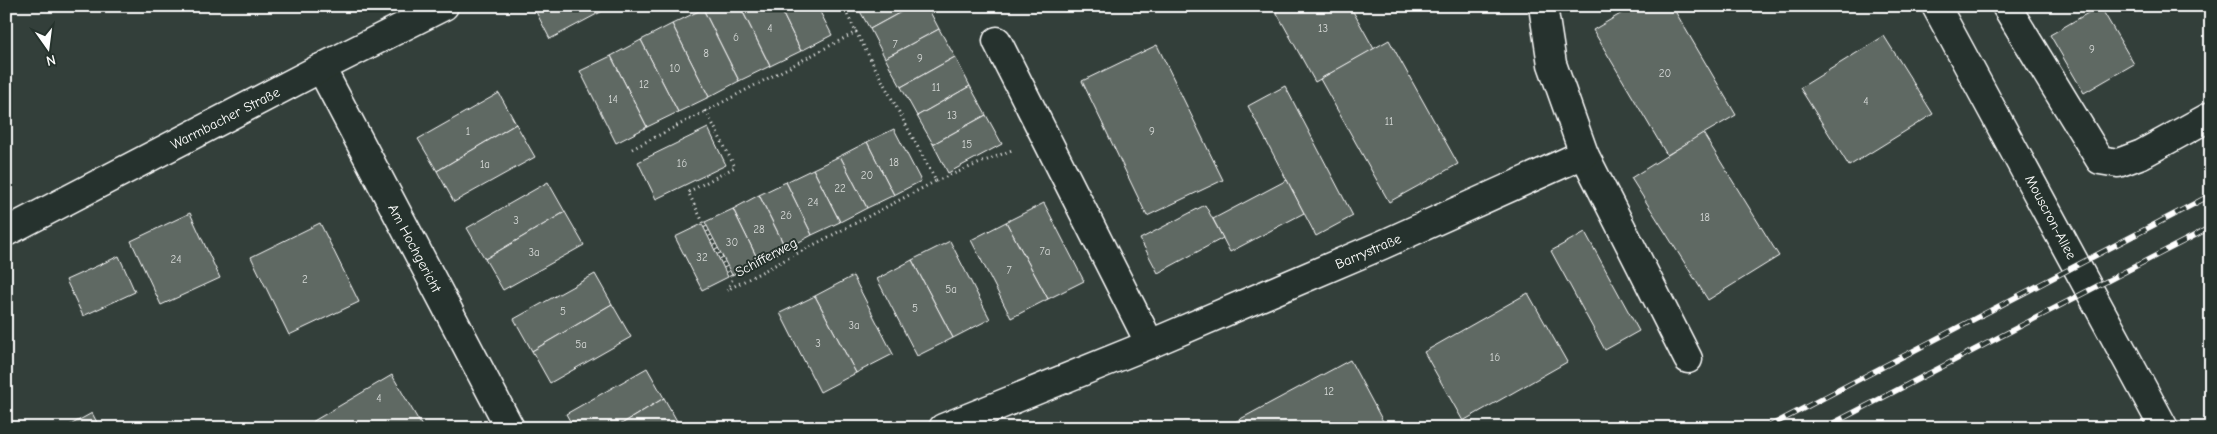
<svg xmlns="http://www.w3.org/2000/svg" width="2217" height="434" font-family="'Comic Neue',sans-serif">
<rect width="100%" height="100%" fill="#333f3a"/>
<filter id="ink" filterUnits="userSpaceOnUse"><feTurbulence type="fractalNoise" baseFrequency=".02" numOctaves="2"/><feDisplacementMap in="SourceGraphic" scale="10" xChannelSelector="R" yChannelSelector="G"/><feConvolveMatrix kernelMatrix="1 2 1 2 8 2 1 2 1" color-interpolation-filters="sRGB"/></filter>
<g filter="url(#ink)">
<g fill="#5f6964" stroke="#fff">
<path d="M 533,6 L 612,6 L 550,39 Z"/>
<path d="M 708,6 L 740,6 L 770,66 L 739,81 L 703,9 Z"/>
<path d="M 740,6 L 779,6 L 801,51 L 770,66 Z"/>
<path d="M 779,6 L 817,6 L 832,35 L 801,51 Z"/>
<path d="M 857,6 L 912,6 L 870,29 Z"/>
<path d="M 912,6 L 927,6 L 939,29 L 885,58 L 870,29 Z"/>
<path d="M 1273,6 L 1350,6 L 1374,49 L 1315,82 Z"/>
<path d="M 1634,6 L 1672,6 L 1736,115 L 1667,155 L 1593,30 Z"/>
<path d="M 2100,6 L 2134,64 L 2084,93 L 2050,35 Z"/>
<path d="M 703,9 L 739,81 L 709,97 L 672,24 Z"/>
<path d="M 672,24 L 709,97 L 678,112 L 641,40 Z"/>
<path d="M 939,29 L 955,57 L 901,87 L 885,58 Z"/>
<path d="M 1884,36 L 1933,114 L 1849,166 L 1800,88 Z"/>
<path d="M 641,40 L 678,112 L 647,127 L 611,56 Z"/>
<path d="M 1389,40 L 1458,164 L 1389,202 L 1320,79 Z"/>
<path d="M 1157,45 L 1223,180 L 1147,216 L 1082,81 Z"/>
<path d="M 611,56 L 647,127 L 616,143 L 580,71 Z"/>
<path d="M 955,57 L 970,86 L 917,116 L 901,87 Z"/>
<path d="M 970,86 L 986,115 L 933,144 L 917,116 Z"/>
<path d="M 1285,86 L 1353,216 L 1316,236 L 1248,106 Z"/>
<path d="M 499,93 L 516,124 L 437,171 L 418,139 Z"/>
<path d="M 986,115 L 1002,144 L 948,173 L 933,144 Z"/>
<path d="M 516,124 L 535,157 L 454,202 L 437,171 Z"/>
<path d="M 708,128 L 726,165 L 656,199 L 638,162 Z"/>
<path d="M 894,129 L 921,181 L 894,195 L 867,142 Z"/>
<path d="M 1703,133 L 1779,256 L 1708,300 L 1631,178 Z"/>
<path d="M 867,142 L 894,195 L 867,208 L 840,156 Z"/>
<path d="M 840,156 L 867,208 L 840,222 L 813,169 Z"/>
<path d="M 813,169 L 840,222 L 812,235 L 786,182 Z"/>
<path d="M 1287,180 L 1304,213 L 1230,252 L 1213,219 Z"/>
<path d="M 548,182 L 565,212 L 485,259 L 467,228 Z"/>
<path d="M 786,182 L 812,235 L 786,249 L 759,195 Z"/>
<path d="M 759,195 L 786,249 L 759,262 L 733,209 Z"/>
<path d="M 1044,203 L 1084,281 L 1048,299 L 1006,222 Z"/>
<path d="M 1205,205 L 1223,238 L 1158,273 L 1140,239 Z"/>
<path d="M 733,209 L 759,262 L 732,275 L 705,222 Z"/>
<path d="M 565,212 L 584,245 L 503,290 L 485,259 Z"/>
<path d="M 190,213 L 220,278 L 161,305 L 131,241 Z"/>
<path d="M 1006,222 L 1048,299 L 1011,318 L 971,240 Z"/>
<path d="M 320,223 L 359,302 L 289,335 L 251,257 Z"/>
<path d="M 702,224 L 728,277 L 702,290 L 675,237 Z"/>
<path d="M 1585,232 L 1639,331 L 1605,350 L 1551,251 Z"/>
<path d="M 950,241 L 990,319 L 953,338 L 912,260 Z"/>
<path d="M 119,256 L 135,292 L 83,316 L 66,280 Z"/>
<path d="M 912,260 L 953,338 L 917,356 L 877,279 Z"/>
<path d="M 595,274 L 612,304 L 532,351 L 514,319 Z"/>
<path d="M 853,276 L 893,354 L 856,373 L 815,296 Z"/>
<path d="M 1528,293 L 1567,362 L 1463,421 L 1424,352 Z"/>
<path d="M 815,296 L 856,373 L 820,392 L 780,313 Z"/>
<path d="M 612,304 L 631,337 L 550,383 L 532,351 Z"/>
<path d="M 1350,360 L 1386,427 L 1236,428 L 1233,423 Z"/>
<path d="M 647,368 L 664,398 L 615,428 L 574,428 L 566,414 Z"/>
<path d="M 392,375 L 423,428 L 316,428 L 312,422 Z"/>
<path d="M 664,398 L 681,428 L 615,428 Z"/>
<path d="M 92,413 L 100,428 L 65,428 Z"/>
</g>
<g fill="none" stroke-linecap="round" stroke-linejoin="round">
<defs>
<g id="street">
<path d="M 2006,6 L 2100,160 L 2118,163 L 2142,154 L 2211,116"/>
<path d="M 997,41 L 1150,344"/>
<path d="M 321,68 L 510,428"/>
<path d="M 1584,154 L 1688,359"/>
<path d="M 943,428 L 1150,344 L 1382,245 L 1584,154 L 1552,64 L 1543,6"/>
</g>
<path id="secondary" d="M 1936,6 L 2164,428"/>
<path id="primary" d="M 6,232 L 321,68 L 444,6"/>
</defs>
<use href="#street" stroke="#fff" stroke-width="31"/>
<use href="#secondary" stroke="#fff" stroke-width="31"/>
<use href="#primary" stroke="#fff" stroke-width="31"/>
<g stroke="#fff" stroke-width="3" stroke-dasharray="1 4" stroke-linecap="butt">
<path d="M 843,6 L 856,32"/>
<path d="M 856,32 L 936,181 L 727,290 L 732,280 L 688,192 L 735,167 L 706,111 Z"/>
<path d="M 632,149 L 706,111"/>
<path d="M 936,181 L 1012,150"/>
</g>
<use href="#street" stroke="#26332d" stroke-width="28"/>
<use href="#secondary" stroke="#26332d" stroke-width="28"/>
<use href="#primary" stroke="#26332d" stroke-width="28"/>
<defs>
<g id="rail">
<path d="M 1766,428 L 2211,195"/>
<path d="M 1824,428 L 2211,227"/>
</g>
</defs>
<use href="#rail" stroke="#fff" stroke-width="5.5"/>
<use href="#rail" stroke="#26332d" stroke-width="4" stroke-dasharray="11" stroke-linecap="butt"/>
</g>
</g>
<g text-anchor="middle" stroke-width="4" stroke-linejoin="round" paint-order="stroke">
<g font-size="11" fill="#d7dad8">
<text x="770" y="32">4</text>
<text x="1323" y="32">13</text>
<text x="736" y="41">6</text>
<text x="895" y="48">7</text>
<text x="2092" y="53">9</text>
<text x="706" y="57">8</text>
<text x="920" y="62">9</text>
<text x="675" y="72">10</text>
<text x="1665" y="77">20</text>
<text x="644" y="88">12</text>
<text x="936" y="91">11</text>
<text x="613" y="103">14</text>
<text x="1866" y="105">4</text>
<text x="952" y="119">13</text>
<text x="1389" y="125">11</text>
<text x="468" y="135">1</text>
<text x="1152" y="135">9</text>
<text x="967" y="148">15</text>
<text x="894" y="166">18</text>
<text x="682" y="167">16</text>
<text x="485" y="168">1a</text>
<text x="867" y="179">20</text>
<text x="840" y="192">22</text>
<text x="813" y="206">24</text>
<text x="786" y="219">26</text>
<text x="1705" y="221">18</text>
<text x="516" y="224">3</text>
<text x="759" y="233">28</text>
<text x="732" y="246">30</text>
<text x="1045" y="255">7a</text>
<text x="534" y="256">3a</text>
<text x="702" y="261">32</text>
<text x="176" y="263">24</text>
<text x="1009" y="274">7</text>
<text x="305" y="283">2</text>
<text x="951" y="293">5a</text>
<text x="915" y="312">5</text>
<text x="563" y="315">5</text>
<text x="854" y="329">3a</text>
<text x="818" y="347">3</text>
<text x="581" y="348">5a</text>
<text x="1495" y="361">16</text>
<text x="1329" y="395">12</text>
<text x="379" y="402">4</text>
</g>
<g font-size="14" fill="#fff" stroke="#26332d">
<text transform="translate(225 118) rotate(-27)" y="5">Warmbacher Straße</text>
<text transform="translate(2051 217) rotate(62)" y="5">Mouscron-Allee</text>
<text transform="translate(415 248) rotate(62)" y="5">Am Hochgericht</text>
<text transform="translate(1368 251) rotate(-23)" y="5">Barrystraße</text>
<text transform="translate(766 257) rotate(-28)" y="5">Schifferweg</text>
</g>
</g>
<rect width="2217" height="434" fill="none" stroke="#26332d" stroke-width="25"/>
<rect x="12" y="12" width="2192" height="409" fill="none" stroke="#fff" stroke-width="2" filter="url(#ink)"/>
<g transform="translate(48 48) rotate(166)" stroke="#26332d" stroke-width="4" paint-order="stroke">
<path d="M0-4L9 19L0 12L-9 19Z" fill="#ffffff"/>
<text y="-8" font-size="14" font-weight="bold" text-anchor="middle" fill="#ffffff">N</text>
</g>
</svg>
